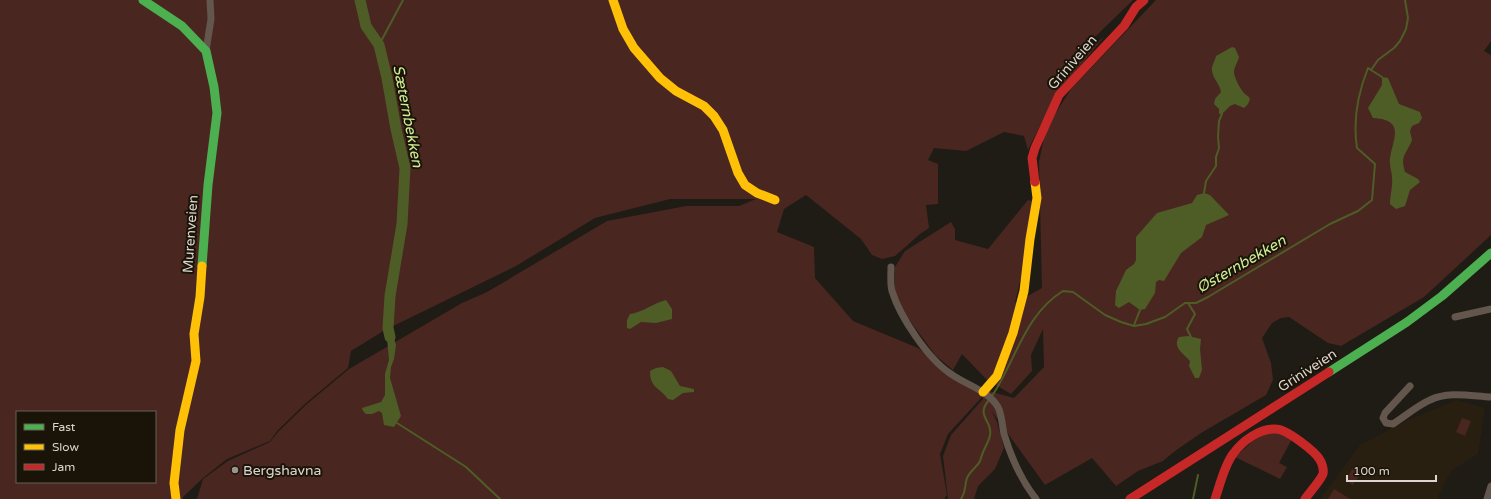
<svg xmlns="http://www.w3.org/2000/svg" width="1491" height="499" font-family="'Varela Round',sans-serif">
<rect width="100%" height="100%" fill="#1f1b15"/>
<path fill="#291f11" d="M 1457,400 L 1485,408 L 1478,454 L 1451,471 L 1437,499 L 1320,499 L 1360,445 L 1408,420 Z"/>
<g fill="#4a2621" fill-rule="evenodd">
<path d="M 0,0 L 1133,0 L 1062,69 L 1104,37 L 1053,99 L 1028,150 L 1024,136 L 1004,132 L 966,151 L 934,148 L 928,160 L 938,164 L 938,204 L 926,205 L 929,228 L 920,234 L 895,256 L 882,259 L 872,255 L 861,239 L 806,195 L 784,209 L 777,232 L 814,247 L 815,278 L 853,321 L 918,348 L 967,385 L 1014,398 L 1044,367 L 1043,329 L 1031,355 L 1032,371 L 1011,394 L 987,380 L 962,354 L 953,370 L 936,356 L 905,314 L 895,292 L 895,267 L 905,251 L 951,222 L 955,229 L 955,240 L 988,249 L 1028,200 L 1032,201 L 1024,264 L 1015,303 L 1042,288 L 1039,162 L 1046,128 L 1071,89 L 1156,0 L 1491,0 L 1491,41 L 1484,51 L 1491,55 L 1491,235 L 1424,297 L 1341,346 L 1328,343 L 1289,317 L 1281,318 L 1272,323 L 1262,338 L 1271,363 L 1273,380 L 1266,395 L 1201,433 L 1175,451 L 1163,461 L 1138,471 L 1116,486 L 1092,458 L 1045,485 L 991,410 L 997,422 L 1004,448 L 995,469 L 978,486 L 974,499 L 948,499 L 943,456 L 951,435 L 983,399 L 982,397 L 948,434 L 940,454 L 947,495 L 944,499 L 197,499 L 203,479 L 228,461 L 270,442 L 278,432 L 307,404 L 349,369 L 462,303 L 487,292 L 607,221 L 686,206 L 739,206 L 756,199 L 670,199 L 595,218 L 516,266 L 385,330 L 351,351 L 348,368 L 306,403 L 278,430 L 270,441 L 227,459 L 203,478 L 183,497 L 183,499 L 0,499 ZM 17,412 L 155,412 L 155,482 L 17,482 Z"/>
<path d="M 1462,418 L 1471,421 L 1465,436 L 1456,432 Z"/>
<path d="M 1269,432 L 1280,432 L 1292,439 L 1279,463 L 1287,467 L 1280,479 L 1235,457 L 1253,441 Z"/>
<path d="M 1354,466 L 1362,471 L 1353,485 L 1346,480 Z"/>
<path d="M 1334,489 L 1350,499 L 1328,499 Z"/>
</g>
<g fill="#4d5d25">
<path d="M 1232,47 L 1235,48 L 1239,57 C 1238,62 1234,67 1234,72 C 1234,77 1242,94 1248,96 L 1250,99 L 1248,104 L 1244,108 L 1235,104 L 1230,106 L 1222,114 L 1219,114 L 1219,109 L 1214,104 L 1215,99 L 1221,92 C 1220,84 1213,79 1212,71 C 1211,66 1215,61 1216,56 Z"/>
<path d="M 1382,77 L 1388,78 L 1399,104 L 1420,112 L 1422,118 L 1419,123 L 1412,126 L 1410,131 L 1412,140 C 1406,155 1400,155 1405,172 L 1418,179 L 1420,182 L 1410,190 L 1405,206 L 1396,209 L 1390,204 C 1390,195 1393,186 1392,177 C 1392,173 1390,168 1390,164 C 1389,144 1410,120 1373,118 L 1368,108 L 1382,85 Z"/>
<path d="M 1204,193 L 1210,195 L 1229,215 L 1206,225 L 1202,237 L 1181,253 L 1164,281 L 1159,280 L 1156,282 L 1155,293 L 1145,309 L 1140,310 L 1129,302 L 1119,308 L 1115,305 L 1116,291 L 1126,270 L 1134,264 L 1136,260 L 1136,237 L 1157,213 L 1192,203 L 1197,195 Z"/>
<path d="M 666,300 L 672,309 L 672,319 L 656,323 L 641,322 L 630,329 L 627,328 L 627,320 L 630,314 C 641,313 654,303 666,300 Z"/>
<path d="M 393,335 L 396,345 L 394,359 L 391,367 L 390,378 L 401,416 L 394,427 L 384,425 L 382,413 L 379,411 L 372,414 L 366,414 L 363,411 L 362,408 L 381,402 L 385,395 L 385,374 L 389,360 L 387,338 Z"/>
<path d="M 1188,336 L 1201,339 L 1200,349 L 1202,370 L 1199,378 L 1195,378 L 1189,366 L 1190,361 C 1184,354 1172,347 1179,337 Z"/>
<path d="M 663,367 L 671,371 L 680,386 L 694,389 L 694,392 L 683,393 L 673,400 L 668,399 C 659,387 650,388 650,371 L 656,368 Z"/>
</g>
<g fill="none" stroke-linecap="round" stroke-linejoin="round">
<g stroke="#4d5d25" stroke-width="2">
<path d="M 379,45 L 403,0"/>
<path d="M 1371,70 L 1382,77"/>
<path d="M 1204,193 L 1206,181 L 1216,166 L 1216,157 L 1219,148 L 1218,137 L 1219,121 L 1222,114"/>
<path d="M 1188,303 L 1195,314 L 1187,329 L 1191,337"/>
<path d="M 1134,325 L 1140,310"/>
<path d="M 992,396 C 1015,362 1025,314 1063,291 L 1073,292 L 1105,315 L 1121,322 L 1134,326 L 1146,324 L 1165,317 L 1185,303 L 1196,303 L 1208,297 L 1330,224 L 1358,211 L 1372,200 L 1375,164 L 1357,148 C 1353,122 1358,93 1368,68 L 1371,70 L 1378,60 L 1394,48 L 1400,41 L 1406,29 L 1408,18 L 1405,0"/>
<path d="M 397,423 L 466,467 L 500,499"/>
<path d="M 961,499 C 967,489 964,487 967,478 C 970,471 977,467 980,461 C 981,459 981,457 982,455 C 984,448 989,442 990,435 C 993,421 975,416 989,400"/>
<path d="M 1193,499 L 1198,475"/>
</g>
<path stroke="#4d5d25" stroke-width="11" d="M 360,0 L 366,26 L 379,45 L 387,78 L 396,129 L 405,168 L 402,224 L 390,296 L 388,328 L 390,337"/>
<g stroke="#62564d" stroke-width="7">
<path d="M 206,51 L 211,19 L 210,0"/>
<path d="M 891,267 C 891,275 890,284 892,291 C 900,317 928,359 951,374 C 966,385 988,390 998,407 C 1002,415 1002,425 1004,434 C 1011,457 1021,480 1036,499"/>
<path d="M 1455,317 L 1491,309"/>
<path d="M 1410,386 L 1385,413 L 1383,418 L 1386,423 L 1393,424 C 1404,417 1418,405 1430,400 C 1448,391 1471,396 1491,397"/>
<path d="M 1487,499 L 1491,486"/>
</g>
<g stroke="#4caf50" stroke-width="9">
<path d="M 143,0 L 182,26 L 206,51 L 214,87 L 217,113 L 208,185 L 202,266"/>
<path d="M 1329,372 L 1407,322 L 1442,296 L 1491,253"/>
</g>
<g stroke="#ffc107" stroke-width="9">
<path d="M 613,0 L 623,29 L 634,48 L 660,78 L 676,91 L 704,106 L 714,116 L 723,130 L 738,173 L 745,185 L 757,193 L 775,200"/>
<path d="M 983,392 L 997,376 L 1013,333 L 1024,291 L 1030,239 L 1037,198 L 1035,182"/>
<path d="M 176,499 L 174,483 L 180,430 L 196,361 L 194,334 L 200,297 L 202,266"/>
</g>
<g stroke="#c62828" stroke-width="9">
<path d="M 1035,182 L 1032,158 L 1035,148 L 1059,95 L 1124,26 L 1136,7 L 1144,0"/>
<path d="M 1130,499 L 1329,372"/>
<path d="M 1215,499 C 1220,485 1224,466 1233,454 C 1242,441 1260,428 1276,429 C 1286,429 1315,451 1320,460 C 1322,463 1324,470 1323,474 C 1320,481 1310,492 1305,499"/>
</g>
</g>
<circle fill="#99948d" stroke="#1a1308" stroke-width="1.5" cx="235" cy="470" r="4"/>
<g text-anchor="middle" stroke-width="4" stroke-linejoin="round" paint-order="stroke">
<g font-size="14" fill="#dbd5ce" stroke="#1a1308">
<text transform="translate(1072 62) rotate(-49)" y="5">Griniveien</text>
<text transform="translate(190 234) rotate(-86)" y="5">Murenveien</text>
<text transform="translate(1307 370) rotate(-33)" y="5">Griniveien</text>
</g>
<g font-size="14" fill="#dbd5ce" stroke="#1a1308" text-anchor="start">
<text x="243" y="475">Bergshavna</text>
</g>
<g font-size="15" font-style="italic" fill="#cfed94" stroke="#1a1308">
<text transform="translate(408 116) rotate(79)" y="5">Sæternbekken</text>
<text transform="translate(1241 264) rotate(-30)" y="5">Østernbekken</text>
</g>
</g>
<rect x="16" y="411" width="140" height="72" fill="#1a1308" stroke="#676157"/>
<rect x="24" y="424" width="20" height="6" fill="#4caf50" stroke="#676157"/>
<text x="52" y="431" font-size="12" fill="#dbd5ce">Fast</text>
<rect x="24" y="444" width="20" height="6" fill="#ffc107" stroke="#676157"/>
<text x="52" y="451" font-size="12" fill="#dbd5ce">Slow</text>
<rect x="24" y="464" width="20" height="6" fill="#c62828" stroke="#676157"/>
<text x="52" y="471" font-size="12" fill="#dbd5ce">Jam</text>
<path d="M1347 475v6h89v-6" fill="none" stroke="#dbd5ce" stroke-width="2"/>
<text x="1353" y="475" font-size="12" fill="#dbd5ce" stroke="#1a1308" stroke-width="3" paint-order="stroke">100 m</text>
</svg>
